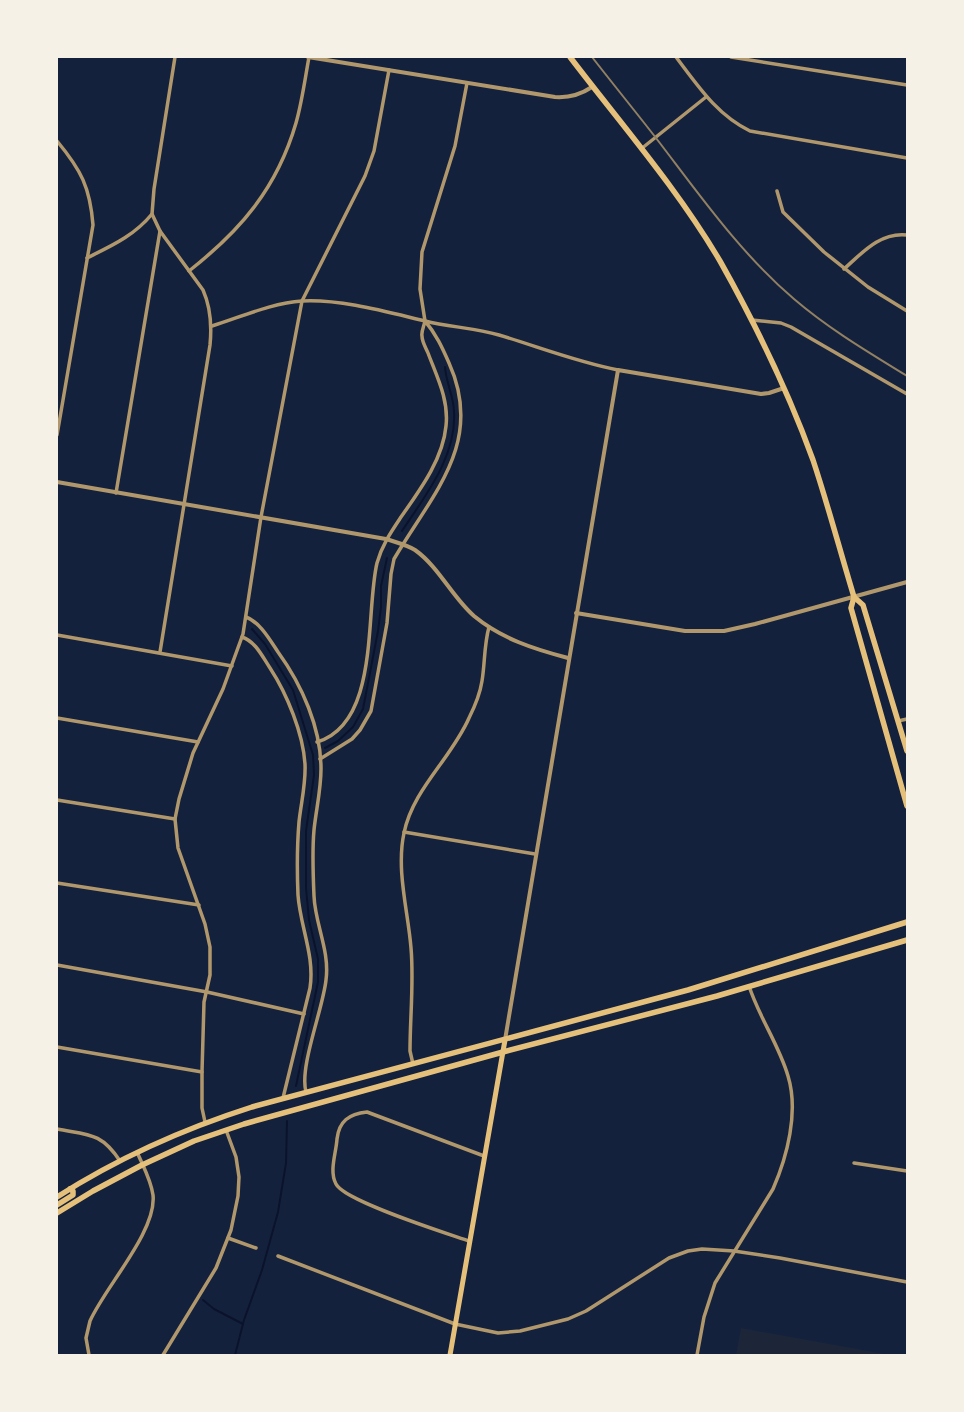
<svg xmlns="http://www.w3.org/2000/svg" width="964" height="1412" font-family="'Source Serif 4',serif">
<rect width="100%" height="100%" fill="#14213d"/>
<path fill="#1d2539" d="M 741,1328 L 890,1355 L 736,1355 Z"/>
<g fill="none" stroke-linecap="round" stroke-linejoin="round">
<g stroke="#0b132b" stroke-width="2">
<path d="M 402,531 C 425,496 457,456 454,412 C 454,397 446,383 445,367"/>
<path d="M 252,629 L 265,644 L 293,690 L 313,755 L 314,775 L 306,831 L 306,888 L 309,920 L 318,959 L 318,982 L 296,1086"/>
<path d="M 325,748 L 338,741 L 353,727 L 363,709 L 378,631 L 381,607 L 381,586 L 387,558"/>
<path d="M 203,1300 L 214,1309 L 243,1324"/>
<path d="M 235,1355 L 244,1320 L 262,1270 L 278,1212 L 286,1163 L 287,1121"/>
</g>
<g stroke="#b1986c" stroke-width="3.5">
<path d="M 676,57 C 698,86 717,115 750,131 L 907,158"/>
<path d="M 731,57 L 907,85"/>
<path d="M 57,141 C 81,170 90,187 93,225 L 57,435"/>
<path d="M 641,149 L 706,97"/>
<path d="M 777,191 L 783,212 L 824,252 L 868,287 L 907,311"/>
<path d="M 87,258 C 111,246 134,236 152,214"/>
<path d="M 844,269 C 862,253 880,232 907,235"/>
<path d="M 189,271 C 241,230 277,188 296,123 C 302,102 305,79 309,57"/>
<path d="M 752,320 L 781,323 L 791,327 L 907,394"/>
<path d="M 425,321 L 420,289 L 422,252 L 455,146 L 467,83"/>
<path d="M 212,326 C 241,317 272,303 302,301 C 341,299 387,312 425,321 C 449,327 475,328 499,335 C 539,347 577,362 618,370"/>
<path d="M 116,493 L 160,231"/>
<path d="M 246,617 C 260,622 270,640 278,652 C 302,685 321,728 321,769 C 321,790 316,810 314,830 C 312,852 313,874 314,896 C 315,924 330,951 326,980 C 323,1009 299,1067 306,1092"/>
<path d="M 57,635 L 232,666"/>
<path d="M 242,637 C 256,642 262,656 270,668 C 287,694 303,733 305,764 C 306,784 301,803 299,822 C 297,846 297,871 298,895 C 300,926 315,956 310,988 L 283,1098"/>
<path d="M 160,652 L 210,345 C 212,325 211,308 203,290 L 160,231 L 152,214 L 154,189 L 175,57"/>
<path d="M 57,718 L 198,742"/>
<path d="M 898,721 L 907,719"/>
<path d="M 317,742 C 380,723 365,613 377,563 C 382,545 391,532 401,517 C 420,490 443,459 446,426 C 449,400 437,377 428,353 C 426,348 422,342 422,336 C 421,332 424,326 425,321 C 436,334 442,347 449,363 C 485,443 432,494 394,559 L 391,574 L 387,623 L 371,711 L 360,730 L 352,739 L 320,759"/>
<path d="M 57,800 L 175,819"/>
<path d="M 404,832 L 535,854"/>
<path d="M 57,883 L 199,905"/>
<path d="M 57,965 L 207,992 L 304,1014"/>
<path d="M 57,1047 L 202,1072"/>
<path d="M 413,1064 L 410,1051 C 410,1017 414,982 411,948 C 408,911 396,870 404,833 C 413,789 451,759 469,718 C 475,706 480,694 482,681 C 485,663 484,645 489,627"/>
<path d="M 205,1122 L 202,1108 L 202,1072 L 204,1002 L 210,975 L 210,947 L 205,924 L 178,848 L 175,819 L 179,799 L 193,753 L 223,689 L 243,634 L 261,517 L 302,301 L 365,176 L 374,151 L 389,70"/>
<path d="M 57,1129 C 88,1135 101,1132 120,1161"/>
<path d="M 854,1163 L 907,1171"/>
<path d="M 228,1238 L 256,1248"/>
<path d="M 469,1241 C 446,1233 344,1201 336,1184 C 329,1171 336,1154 337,1139 C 339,1121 349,1114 367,1112 L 484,1156"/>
<path d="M 278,1256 L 455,1324 L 498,1333 L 520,1331 L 568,1319 L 586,1311 L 669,1258 L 688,1251 L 702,1249 L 734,1251 L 780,1258 L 907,1282"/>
<path d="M 89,1355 L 86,1338 L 90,1321 C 105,1287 157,1231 153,1195 C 151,1180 143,1166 137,1152"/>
<path d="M 163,1355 L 216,1268 L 231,1230 L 238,1196 L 239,1177 L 236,1157 L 226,1130"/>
<path d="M 697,1355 L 704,1317 L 715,1283 L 773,1189 C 787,1157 799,1112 788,1076 C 779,1045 759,1017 749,986"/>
</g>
<g stroke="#b1986c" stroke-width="4">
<path d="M 308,57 L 555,97 C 569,98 580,95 592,87"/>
<path d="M 57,482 L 386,539 C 395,542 407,545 415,550 C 439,567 452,597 474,616 C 502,639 534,649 568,658"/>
<path d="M 576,613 L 685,631 L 724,631 L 755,624 L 907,582"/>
<path d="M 505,1040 L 618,370 L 761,394 L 769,393 L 784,388"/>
</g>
<path stroke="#e5c07b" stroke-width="5" d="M 450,1355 L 505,1040"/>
<g stroke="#e5c07b" stroke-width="5.5">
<path d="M 570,57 C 621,124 677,188 720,261 C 756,325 788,391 813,460 C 828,505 840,551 854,597 L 851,608 L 907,806"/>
<path d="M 854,597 L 863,605 L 907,751"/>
</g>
<g stroke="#e5c07b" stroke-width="5.5">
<path d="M 57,1197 C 118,1158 183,1129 252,1107 L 688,990 L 907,922"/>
<path d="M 57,1205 L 73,1195 L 73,1191 L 70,1189"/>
<path d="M 57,1213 L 93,1191 L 142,1165 L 194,1141 L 244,1124 L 503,1052 L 717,996 L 907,940"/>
</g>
<path stroke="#918062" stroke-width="2" d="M 592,57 C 613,84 635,111 656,138 C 699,194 740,253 794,299 C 829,329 868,352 907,376"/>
</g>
<rect width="964" height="1412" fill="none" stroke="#f6f1e7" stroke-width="116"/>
</svg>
